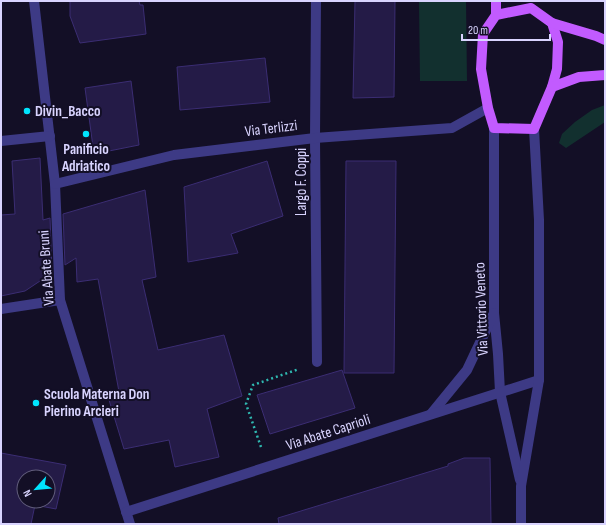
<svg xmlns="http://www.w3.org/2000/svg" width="606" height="525" font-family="'Sofia Sans Condensed',sans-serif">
<rect width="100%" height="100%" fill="#130f26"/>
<g fill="#12302f">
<path d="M 419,1 L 466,1 L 467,81 L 420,81 Z"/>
<path d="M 605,105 L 605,122 L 566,148 L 559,143 L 562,134 L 575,122 L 592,110 Z"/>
</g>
<g fill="#241b47" stroke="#3b2d73" fill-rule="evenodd">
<path d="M 70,1 L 139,1 L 140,5 L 143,5 L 146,34 L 80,43 L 70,16 Z"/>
<path d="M 355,1 L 395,1 L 394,97 L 353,98 Z"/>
<path d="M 265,58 L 270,102 L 180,110 L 177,67 Z"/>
<path d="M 131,81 L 139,145 L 94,154 L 85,88 Z"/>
<path d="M 40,158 L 43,220 L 50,218 L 52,273 L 25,291 L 1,296 L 1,215 L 15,214 L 12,161 Z"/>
<path d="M 267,161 L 283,216 L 231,234 L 238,253 L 188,262 L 184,187 Z"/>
<path d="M 346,161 L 396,161 L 394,373 L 344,373 Z"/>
<path d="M 145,190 L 156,277 L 142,280 L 158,350 L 224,335 L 242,396 L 207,409 L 219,457 L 175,467 L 169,440 L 124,449 L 109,400 L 120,397 L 98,279 L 77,282 L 76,258 L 65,265 L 63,214 Z"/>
<path d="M 342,370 L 355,408 L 270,434 L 257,395 Z"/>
<path d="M 1,453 L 66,465 L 56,509 L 35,505 L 31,524 L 1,524 ZM 24,477 L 48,477 L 48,501 L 24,501 Z"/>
<path d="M 464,458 L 490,458 L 491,524 L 279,524 L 278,518 L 448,466 L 448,464 Z"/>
</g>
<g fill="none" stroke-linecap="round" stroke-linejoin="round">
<path stroke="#2fb8b0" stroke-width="2.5" stroke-dasharray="2 3" stroke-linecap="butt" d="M 261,447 L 246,404 L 253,385 L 299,369"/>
<g stroke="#3d3a85" stroke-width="10">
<path d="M 34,1 L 55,184 L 60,300 L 130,524"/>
<path d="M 316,1 L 315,138 L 317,362"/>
<path d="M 494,128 L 494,313 L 498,354 L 500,392 L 520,480"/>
<path d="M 1,141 L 50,136"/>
<path d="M 55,184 L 174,155 L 315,138 L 452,128 L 488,108"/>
<path d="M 1,309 L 60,300"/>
<path d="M 431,414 L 467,370 L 494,313"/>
<path d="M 126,512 L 539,380"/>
<path d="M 521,524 L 521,486 L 539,380 L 539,220 L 534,129"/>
</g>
<g stroke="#c25bff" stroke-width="10">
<path d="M 496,1 L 496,15"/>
<path d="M 531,8 L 552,23 L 558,42 L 557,69 L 552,87 L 534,129 L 494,128 L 488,108 L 481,69 L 483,34 L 496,15 Z"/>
<path d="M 552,23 L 596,36 L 605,40"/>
<path d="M 552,87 L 579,77 L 605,75"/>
</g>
</g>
<g fill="#00e5ff" stroke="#130f26" stroke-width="1.5">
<circle cx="27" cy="111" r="4"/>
<circle cx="86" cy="134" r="4"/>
<circle cx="36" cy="403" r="4"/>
</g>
<g text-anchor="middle" stroke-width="4" stroke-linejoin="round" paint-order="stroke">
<g font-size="15" font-weight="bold" fill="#d9d4ff" stroke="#130f26" text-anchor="start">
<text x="35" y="116">Divin_Bacco</text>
<text x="86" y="154" text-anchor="middle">Panificio<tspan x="86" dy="17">Adriatico</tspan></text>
<text x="44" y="399">Scuola Materna Don<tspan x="44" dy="17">Pierino Arcieri</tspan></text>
</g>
<g font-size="15" fill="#d9d4ff" stroke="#130f26">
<text transform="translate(271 128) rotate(-7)" y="5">Via Terlizzi</text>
<text transform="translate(301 182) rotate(-90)" y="5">Largo F. Coppi</text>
<text transform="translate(46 268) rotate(-94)" y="5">Via Abate Bruni</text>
<text transform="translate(481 309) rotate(-92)" y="5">Via Vittorio Veneto</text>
<text transform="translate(328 432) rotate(-18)" y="5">Via Abate Caprioli</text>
</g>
</g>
<rect width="606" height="525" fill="none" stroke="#d9d4ff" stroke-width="4"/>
<g transform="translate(36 489) rotate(243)"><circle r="19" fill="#130f26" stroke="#625e7d"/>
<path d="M0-3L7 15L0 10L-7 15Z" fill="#00e5ff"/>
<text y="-6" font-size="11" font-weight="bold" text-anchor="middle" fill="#d9d4ff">N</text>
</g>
<path d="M462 34v6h88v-6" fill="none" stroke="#d9d4ff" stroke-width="2"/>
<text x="468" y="34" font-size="12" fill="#d9d4ff" stroke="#130f26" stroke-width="3" paint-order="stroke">20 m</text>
</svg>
